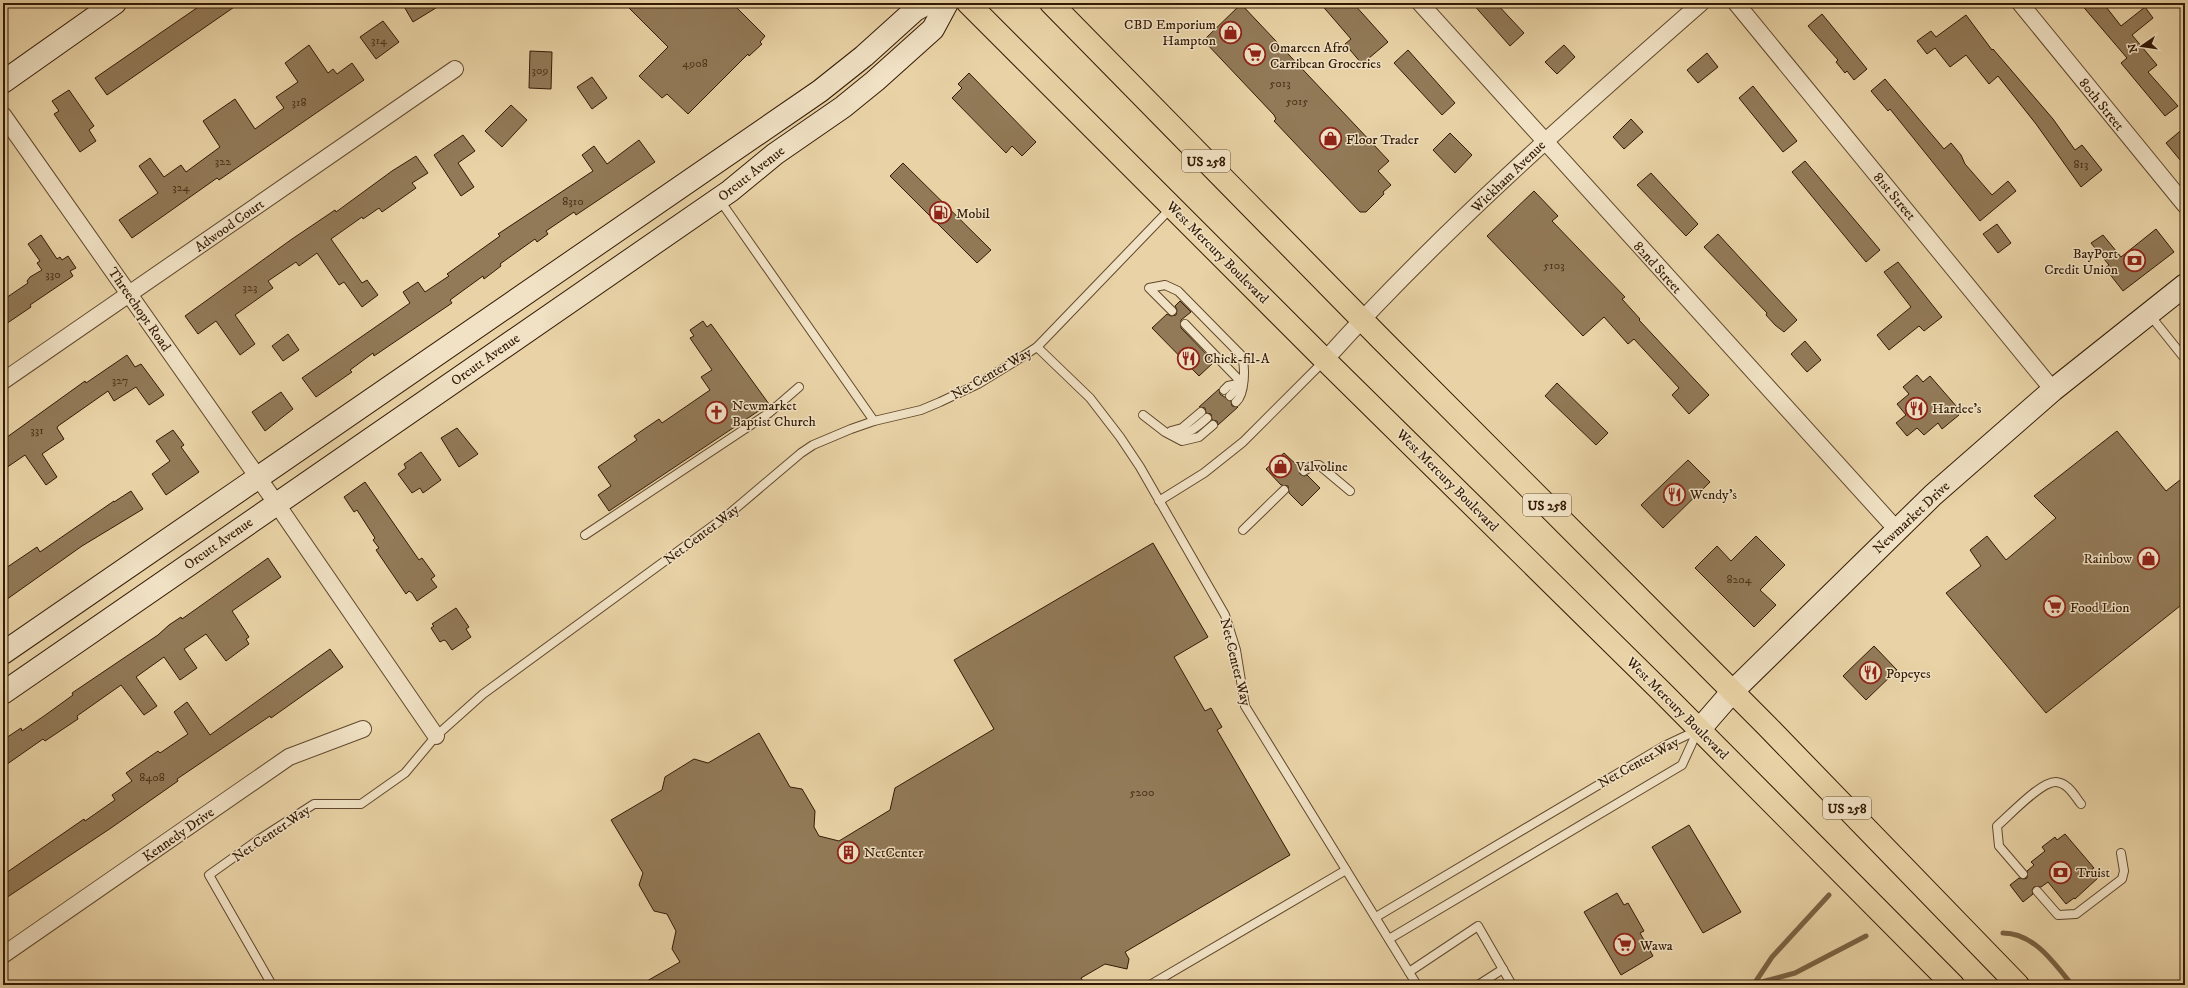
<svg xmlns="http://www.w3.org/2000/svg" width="2188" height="988" font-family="'IM FELL DW Pica',serif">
<rect width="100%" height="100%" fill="#e9d3a6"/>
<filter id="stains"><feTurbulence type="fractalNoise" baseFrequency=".005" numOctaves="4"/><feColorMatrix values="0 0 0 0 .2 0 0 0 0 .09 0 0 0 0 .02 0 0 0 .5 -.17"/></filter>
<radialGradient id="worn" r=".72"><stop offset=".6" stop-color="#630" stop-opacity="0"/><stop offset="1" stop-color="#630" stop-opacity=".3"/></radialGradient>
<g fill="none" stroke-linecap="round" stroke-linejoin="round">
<g stroke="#7b6344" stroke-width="5">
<path d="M 2003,933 C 2034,933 2054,963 2072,985"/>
<path d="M 1754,984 L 1795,973 L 1866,936"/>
<path d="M 1754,984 L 1772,957 L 1829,895"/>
</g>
</g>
<g fill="#927a58" stroke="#331a04">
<path d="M 204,3 L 240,3 L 107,95 L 95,78 Z"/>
<path d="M 402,3 L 444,3 L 413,22 Z"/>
<path d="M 624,3 L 732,3 L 765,36 L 760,42 L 762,44 L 749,56 L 748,54 L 688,114 L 667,94 L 662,98 L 639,76 L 668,47 Z"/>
<path d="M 1320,3 L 1353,3 L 1388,42 L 1362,64 L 1345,44 L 1351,39 Z"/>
<path d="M 1472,3 L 1496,3 L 1524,33 L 1510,46 Z"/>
<path d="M 2080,3 L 2103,3 L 2121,26 L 2145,7 L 2153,18 L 2132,35 L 2157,65 L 2148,72 L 2178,106 L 2165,116 L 2121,63 L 2127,58 Z"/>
<path d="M 1241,4 L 1389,161 L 1378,171 L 1391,185 L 1383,192 L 1384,194 L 1366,212 L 1360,212 L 1274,121 L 1276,119 L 1274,115 L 1205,42 L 1205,39 Z"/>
<path d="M 1822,14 L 1867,69 L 1854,80 L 1847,71 L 1845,73 L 1836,62 L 1838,60 L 1808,26 Z"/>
<path d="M 1966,15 L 1992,50 L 1993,49 L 2053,119 L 2075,150 L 2082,145 L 2102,170 L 2081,187 L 2036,124 L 1998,76 L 1989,84 L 1966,55 L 1950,67 L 1935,48 L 1927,54 L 1917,41 L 1931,31 L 1936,37 Z"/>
<path d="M 383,21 L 399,42 L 376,59 L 360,37 Z"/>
<path d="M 309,45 L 328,73 L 333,69 L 337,74 L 352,63 L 364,80 L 219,180 L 217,178 L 132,238 L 119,220 L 158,193 L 139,166 L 150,158 L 164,177 L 181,165 L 186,172 L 220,147 L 203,121 L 235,99 L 255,129 L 284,108 L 276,97 L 298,82 L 285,63 Z"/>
<path d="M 1564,45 L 1575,57 L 1557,74 L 1545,62 Z"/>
<path d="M 1408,50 L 1455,103 L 1442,115 L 1394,63 Z"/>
<path d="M 530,51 L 552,52 L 551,89 L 529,88 Z"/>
<path d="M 1707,53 L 1718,67 L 1698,83 L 1687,70 Z"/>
<path d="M 969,73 L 1036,142 L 1022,156 L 1012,146 L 1006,153 L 952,98 L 962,88 L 958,84 Z"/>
<path d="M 592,77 L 607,98 L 592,109 L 577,87 Z"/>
<path d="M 1885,79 L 1944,149 L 1951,143 L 1961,155 L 1965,164 L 1992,195 L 2008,181 L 2016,191 L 1980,221 L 1890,109 L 1888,111 L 1871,91 Z"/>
<path d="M 1753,86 L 1797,141 L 1783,152 L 1739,98 Z"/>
<path d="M 69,90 L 94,126 L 89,130 L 96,141 L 80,152 L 54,114 L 59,111 L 52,101 Z"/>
<path d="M 511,105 L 527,120 L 502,147 L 485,131 Z"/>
<path d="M 1631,119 L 1643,132 L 1624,149 L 1613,137 Z"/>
<path d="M 2185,127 L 2185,166 L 2166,143 Z"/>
<path d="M 1450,133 L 1472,155 L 1455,173 L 1433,150 Z"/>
<path d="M 463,135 L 475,151 L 458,163 L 474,187 L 461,196 L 434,155 Z"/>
<path d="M 639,140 L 655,162 L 576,215 L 574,212 L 546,231 L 548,234 L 537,242 L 535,239 L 500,264 L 501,266 L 484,279 L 483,276 L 450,300 L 452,303 L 374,356 L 373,353 L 350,370 L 352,372 L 316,397 L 302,378 L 410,303 L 403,292 L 418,282 L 425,292 L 449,276 L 447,274 L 500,236 L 498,234 L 593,171 L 582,155 L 594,146 L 607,164 Z"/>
<path d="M 416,156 L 428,173 L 412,183 L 416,188 L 382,212 L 379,208 L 363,219 L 362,217 L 331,239 L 362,283 L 367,280 L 378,295 L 362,307 L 344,282 L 339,285 L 317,253 L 299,266 L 296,262 L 268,281 L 273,288 L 235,315 L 255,344 L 240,355 L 216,321 L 198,334 L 185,316 L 292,239 L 335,210 L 336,212 L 392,171 Z"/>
<path d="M 1805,161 L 1880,250 L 1866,262 L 1792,172 Z"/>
<path d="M 903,163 L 991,250 L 977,263 L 890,176 Z"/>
<path d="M 1651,173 L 1698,224 L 1686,236 L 1637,185 Z"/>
<path d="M 1534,191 L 1558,216 L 1552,221 L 1625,297 L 1622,299 L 1640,319 L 1639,320 L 1709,395 L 1689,414 L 1672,395 L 1679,388 L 1634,339 L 1628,344 L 1604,317 L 1583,336 L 1487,236 Z"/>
<path d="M 1997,224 L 2011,243 L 1998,253 L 1983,234 Z"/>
<path d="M 2156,229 L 2174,252 L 2123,291 L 2105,268 L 2109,265 L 2091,243 L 2103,235 L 2121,257 Z"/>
<path d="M 1718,234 L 1797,320 L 1784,332 L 1775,325 L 1766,315 L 1767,313 L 1704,247 Z"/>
<path d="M 41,235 L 57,259 L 60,257 L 62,260 L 68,256 L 76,268 L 70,271 L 73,276 L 30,305 L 31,307 L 3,326 L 3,300 L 28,283 L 27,281 L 30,277 L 42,270 L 37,263 L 40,261 L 28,244 Z"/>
<path d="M 1898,262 L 1942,317 L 1924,331 L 1919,326 L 1889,350 L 1877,335 L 1911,307 L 1884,272 Z"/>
<path d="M 1180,301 L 1191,312 L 1181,320 L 1181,328 L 1214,362 L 1199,376 L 1152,328 L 1167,314 L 1171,316 L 1176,315 L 1177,310 L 1175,306 Z"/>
<path d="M 703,321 L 707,327 L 711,324 L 769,404 L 609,511 L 598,495 L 611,486 L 598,467 L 637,440 L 634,436 L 659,419 L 662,423 L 710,390 L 701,377 L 712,370 L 690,338 L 694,336 L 690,330 Z"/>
<path d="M 288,334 L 299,350 L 283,361 L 272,346 Z"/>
<path d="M 1805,341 L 1821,360 L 1807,372 L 1791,354 Z"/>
<path d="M 127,355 L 135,367 L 141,364 L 164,395 L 149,405 L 136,387 L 114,401 L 108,391 L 58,426 L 57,428 L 64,439 L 42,454 L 57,477 L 46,485 L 25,455 L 3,470 L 3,440 L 85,381 L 86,383 Z"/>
<path d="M 1917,375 L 1923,382 L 1930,376 L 1957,407 L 1954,409 L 1959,415 L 1942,429 L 1938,423 L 1924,435 L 1917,428 L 1907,436 L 1896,423 L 1906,415 L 1897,404 L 1909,394 L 1903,387 Z"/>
<path d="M 1557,383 L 1608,433 L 1596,445 L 1545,396 Z"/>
<path d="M 1219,389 L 1220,394 L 1231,401 L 1232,406 L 1238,407 L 1218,425 L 1217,421 L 1212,420 L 1211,414 L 1206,413 L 1205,408 L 1199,407 Z"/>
<path d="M 281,392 L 293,409 L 265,431 L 252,412 Z"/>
<path d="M 457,428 L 478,454 L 459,467 L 441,438 Z"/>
<path d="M 173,430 L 184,445 L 181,447 L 199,472 L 166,495 L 152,474 L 170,461 L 156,441 Z"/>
<path d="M 2117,431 L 2166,491 L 2185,476 L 2185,602 L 2046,713 L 1946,593 L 1981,566 L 1970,550 L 1987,536 L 2006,560 L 2056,518 L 2034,496 Z"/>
<path d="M 421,452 L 441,480 L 423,493 L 420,488 L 412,493 L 398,474 L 406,468 L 404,464 Z"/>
<path d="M 1284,453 L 1300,468 L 1300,474 L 1304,476 L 1307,475 L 1320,488 L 1302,506 L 1289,493 L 1288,486 L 1281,485 L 1266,469 Z"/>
<path d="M 1688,460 L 1710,482 L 1663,528 L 1641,505 Z"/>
<path d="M 365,482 L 419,560 L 422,558 L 435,576 L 431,579 L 437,587 L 417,601 L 412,593 L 409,591 L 406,594 L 376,550 L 379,548 L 373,540 L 375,538 L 357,510 L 354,512 L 344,497 Z"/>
<path d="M 131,491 L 143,509 L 82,546 L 3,602 L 3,570 L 37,547 L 40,552 L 114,501 L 114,502 Z"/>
<path d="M 1756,536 L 1785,565 L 1760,590 L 1776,605 L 1754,627 L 1695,568 L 1717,546 L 1731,561 Z"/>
<path d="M 1153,543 L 1208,637 L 1174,657 L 1205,711 L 1211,708 L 1222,727 L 1217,730 L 1290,855 L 1125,952 L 1129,959 L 1127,969 L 1105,964 L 1081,978 L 1085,985 L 640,985 L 680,962 L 672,949 L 676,931 L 667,914 L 654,911 L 639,885 L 643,873 L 611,820 L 662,790 L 665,777 L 694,759 L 708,763 L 759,733 L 790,787 L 802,789 L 815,811 L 814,827 L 819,836 L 839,841 L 890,810 L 895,788 L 994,729 L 954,660 Z"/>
<path d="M 268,558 L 281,577 L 232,611 L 249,637 L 246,639 L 249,644 L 226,661 L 206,634 L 184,649 L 197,668 L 180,680 L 164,657 L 136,677 L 157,706 L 144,715 L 121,685 L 77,716 L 78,719 L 45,741 L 43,739 L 3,767 L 3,740 L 21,728 L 22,731 L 44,716 L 73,695 L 72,693 L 158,635 L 169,625 L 181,617 L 182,619 Z"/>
<path d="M 456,608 L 469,627 L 466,629 L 471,637 L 452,650 L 446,641 L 444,640 L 440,642 L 431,628 L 434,626 L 432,624 Z"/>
<path d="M 1874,646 L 1897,670 L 1866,700 L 1843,676 Z"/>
<path d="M 330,649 L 343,667 L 271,718 L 270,716 L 177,779 L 178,781 L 111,828 L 3,900 L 3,875 L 84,819 L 85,821 L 115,800 L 112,795 L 132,781 L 126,773 L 158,751 L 160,753 L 188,734 L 174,712 L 187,702 L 210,735 Z"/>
<path d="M 1689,825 L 1741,912 L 1703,933 L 1652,847 Z"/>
<path d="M 2065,834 L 2094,868 L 2092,869 L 2099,877 L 2075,899 L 2074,898 L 2066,904 L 2048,882 L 2041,887 L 2034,887 L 2032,890 L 2033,894 L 2023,902 L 2010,885 L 2019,878 L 2024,879 L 2027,878 L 2027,871 L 2034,865 L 2031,862 L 2045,851 L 2042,847 L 2055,837 L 2057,840 Z"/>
<path d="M 1617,893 L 1624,905 L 1628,903 L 1644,931 L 1640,933 L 1653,956 L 1621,975 L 1584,912 Z"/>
</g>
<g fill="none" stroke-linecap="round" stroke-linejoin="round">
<defs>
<g id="lane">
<path d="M 719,199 L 874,421"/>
<path d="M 1172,311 L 1149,288 L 1165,285 L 1178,291 L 1241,355 C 1246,366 1245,394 1236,402"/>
<path d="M 2149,314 L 2185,359"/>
<path d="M 1185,324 L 1242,383"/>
<path d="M 1037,347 L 1090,398 L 1120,437 L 1140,467 L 1225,615 L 1236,650 L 1245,706 L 1417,985"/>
<path d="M 1224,390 L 1228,386 L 1242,383"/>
<path d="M 1230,396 L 1242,383"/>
<path d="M 1143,415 L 1165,432 L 1182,441 L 1199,437 L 1213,425"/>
<path d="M 1171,431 L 1182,428 L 1201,412"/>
<path d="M 1169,433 C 1186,437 1195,429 1207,418"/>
<path d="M 1304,471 L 1313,465 L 1319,465 L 1350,491"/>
<path d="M 1159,501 L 1204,473 L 1243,442 L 1325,360"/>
<path d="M 1243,530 L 1284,490"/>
<path d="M 585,535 L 769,413 L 799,387"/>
<path d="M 2023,874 L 1999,846 L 1997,826 C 2009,816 2041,781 2056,782 C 2068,783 2074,795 2081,804"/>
<path d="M 2037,891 L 2058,915 L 2076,914 L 2122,879 L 2124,871 L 2121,853"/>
<path d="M 1376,917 L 1664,746 L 1698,730"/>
<path d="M 1389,939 L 1682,765 L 1698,730"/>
<path d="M 1409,972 L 1478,926 L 1512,985"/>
<path d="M 272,985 L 209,875 L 258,840 L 314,804 L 361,804 L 405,773 L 436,736 L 483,694 L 729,514 L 801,453 L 813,445 L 851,429 L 874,421 L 921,410 L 940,402 L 978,384 L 1014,362 L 1037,347 L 1171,208"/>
<path d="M 1150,985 L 1346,870"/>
<path d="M 1478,985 L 1503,969"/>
</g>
<g id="street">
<path d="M 1420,3 L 1897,530"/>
<path d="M 1736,3 L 2053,390"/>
<path d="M 2020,3 L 2185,205"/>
<path d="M 3,115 L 276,503 L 436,736"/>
<path d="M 1325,360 C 1441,231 1571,117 1701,3"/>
<path d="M 3,381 L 455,69"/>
<path d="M 3,955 L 289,757 L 363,729"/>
</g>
<g id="secondary">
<path d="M 3,82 L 115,3"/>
<path d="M 3,653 L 820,91 L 864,56 L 915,10 L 928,3"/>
<path d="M 3,693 L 730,191 L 775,154 L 843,107 L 875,81 L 933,29 L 947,3"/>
<path d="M 1699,730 L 1732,692 L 1933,495 L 2053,390 L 2185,285"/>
</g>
<g id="highway">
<path d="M 968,3 L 1325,360 L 1661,691 L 1953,985"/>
<path d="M 1051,3 L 1381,339 L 1767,726 L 2018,985"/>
</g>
</defs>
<use href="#lane" stroke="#60482c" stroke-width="10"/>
<use href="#street" stroke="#60482c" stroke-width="18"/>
<use href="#secondary" stroke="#331a04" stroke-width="24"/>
<use href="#highway" stroke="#331a04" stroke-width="24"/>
<use href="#lane" stroke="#f1e2c5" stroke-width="8"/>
<use href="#street" stroke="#f1e2c5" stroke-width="16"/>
<use href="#secondary" stroke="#f1e2c5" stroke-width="22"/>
<use href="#highway" stroke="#e9d3a6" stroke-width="22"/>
</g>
<defs>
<symbol id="shop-ring" viewBox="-11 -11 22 22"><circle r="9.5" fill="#f1e2c5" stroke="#8f2418" stroke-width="1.5"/><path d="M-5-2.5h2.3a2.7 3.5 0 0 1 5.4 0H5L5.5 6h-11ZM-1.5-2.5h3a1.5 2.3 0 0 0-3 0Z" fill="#8f2418"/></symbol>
<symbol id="supermarket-ring" viewBox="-11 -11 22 22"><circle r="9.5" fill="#f1e2c5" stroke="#8f2418" stroke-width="1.5"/><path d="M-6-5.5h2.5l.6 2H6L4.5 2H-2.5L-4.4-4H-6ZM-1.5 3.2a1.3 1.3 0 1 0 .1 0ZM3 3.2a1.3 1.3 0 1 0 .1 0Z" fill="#8f2418"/></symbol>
<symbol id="fuel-ring" viewBox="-11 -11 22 22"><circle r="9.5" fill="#f1e2c5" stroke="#8f2418" stroke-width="1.5"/><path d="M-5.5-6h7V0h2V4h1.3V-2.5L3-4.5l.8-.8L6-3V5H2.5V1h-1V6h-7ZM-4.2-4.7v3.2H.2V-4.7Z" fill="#8f2418"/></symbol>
<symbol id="bank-ring" viewBox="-11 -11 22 22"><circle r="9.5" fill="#f1e2c5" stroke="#8f2418" stroke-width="1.5"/><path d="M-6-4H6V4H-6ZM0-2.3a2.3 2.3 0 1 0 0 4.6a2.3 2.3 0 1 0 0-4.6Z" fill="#8f2418"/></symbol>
<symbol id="restaurant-ring" viewBox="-11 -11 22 22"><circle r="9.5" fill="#f1e2c5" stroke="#8f2418" stroke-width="1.5"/><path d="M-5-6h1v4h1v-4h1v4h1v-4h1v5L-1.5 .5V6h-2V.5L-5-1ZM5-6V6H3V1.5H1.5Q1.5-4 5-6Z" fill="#8f2418"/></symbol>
<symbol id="church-ring" viewBox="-11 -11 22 22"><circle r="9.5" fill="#f1e2c5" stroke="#8f2418" stroke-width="1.5"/><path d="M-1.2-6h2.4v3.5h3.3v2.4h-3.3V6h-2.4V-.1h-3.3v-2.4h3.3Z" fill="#8f2418"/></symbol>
<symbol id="building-ring" viewBox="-11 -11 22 22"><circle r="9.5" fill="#f1e2c5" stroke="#8f2418" stroke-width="1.5"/><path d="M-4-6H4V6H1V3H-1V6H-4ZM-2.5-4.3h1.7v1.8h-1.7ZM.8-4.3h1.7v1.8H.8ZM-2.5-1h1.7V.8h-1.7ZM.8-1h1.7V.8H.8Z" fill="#8f2418"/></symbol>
</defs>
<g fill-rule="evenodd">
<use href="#shop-ring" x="1218" y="20" width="25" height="25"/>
<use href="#supermarket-ring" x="1242" y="42" width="25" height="25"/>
<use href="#shop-ring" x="1318" y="126" width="25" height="25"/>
<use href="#fuel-ring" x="928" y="200" width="25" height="25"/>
<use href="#bank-ring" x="2122" y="248" width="25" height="25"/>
<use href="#restaurant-ring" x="1176" y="346" width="25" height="25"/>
<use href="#restaurant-ring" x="1904" y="396" width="25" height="25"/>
<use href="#church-ring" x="704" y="400" width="25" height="25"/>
<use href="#shop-ring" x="1268" y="454" width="25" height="25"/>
<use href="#restaurant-ring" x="1662" y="482" width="25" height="25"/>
<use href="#shop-ring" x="2136" y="546" width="25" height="25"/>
<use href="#supermarket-ring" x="2042" y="594" width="25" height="25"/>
<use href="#restaurant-ring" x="1858" y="660" width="25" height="25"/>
<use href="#building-ring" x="836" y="840" width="25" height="25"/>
<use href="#bank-ring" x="2048" y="860" width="25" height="25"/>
<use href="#supermarket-ring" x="1612" y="932" width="25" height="25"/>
</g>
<g text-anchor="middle" stroke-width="3" stroke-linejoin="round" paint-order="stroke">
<g font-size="12" fill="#4b3219">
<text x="379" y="44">314</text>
<text x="695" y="67">4908</text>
<text x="540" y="74">309</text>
<text x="1280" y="87">5013</text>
<text x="1297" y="105">5015</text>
<text x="299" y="106">318</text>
<text x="223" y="165">322</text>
<text x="2081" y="168">813</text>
<text x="181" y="191">324</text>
<text x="573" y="205">8310</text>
<text x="1554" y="269">5103</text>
<text x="53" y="278">330</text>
<text x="250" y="291">323</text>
<text x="120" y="384">327</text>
<text x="37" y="434">331</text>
<text x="1739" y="583">8204</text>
<text x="152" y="781">8408</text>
<text x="1142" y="796">5200</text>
</g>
<g fill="#f1e2c5" stroke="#6c563e" stroke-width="1">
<rect x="1182" y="150" width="48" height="22" rx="3"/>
<rect x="1523" y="494" width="48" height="22" rx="3"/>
<rect x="1823" y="797" width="48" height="22" rx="3"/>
</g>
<g font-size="13" font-weight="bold" fill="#331a04">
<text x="1206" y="166">US 258</text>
<text x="1547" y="510">US 258</text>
<text x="1847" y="813">US 258</text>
</g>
<g font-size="14" fill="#331a04" stroke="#f1e2c5" text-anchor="start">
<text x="1216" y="29" text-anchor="end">CBD Emporium<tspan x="1216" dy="16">Hampton</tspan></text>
<text x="1270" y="52">Omareen Afro<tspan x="1270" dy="16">Carribean Groceries</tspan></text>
<text x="1346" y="144">Floor Trader</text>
<text x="956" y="218">Mobil</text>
<text x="2118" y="258" text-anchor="end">BayPort<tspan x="2118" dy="16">Credit Union</tspan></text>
<text x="1204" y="363">Chick-fil-A</text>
<text x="732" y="410">Newmarket<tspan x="732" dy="16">Baptist Church</tspan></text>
<text x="1932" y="413">Hardee's</text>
<text x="1296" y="471">Valvoline</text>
<text x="1690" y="499">Wendy's</text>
<text x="2132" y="563" text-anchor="end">Rainbow</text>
<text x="2070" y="612">Food Lion</text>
<text x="1886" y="678">Popeyes</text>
<text x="864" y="857">NetCenter</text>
<text x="2076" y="877">Truist</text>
<text x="1640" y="950">Wawa</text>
</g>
<g font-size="14" fill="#331a04" stroke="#f1e2c5">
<text transform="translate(2102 104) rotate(51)" y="5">80th Street</text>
<text transform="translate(751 173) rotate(-38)" y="5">Orcutt Avenue</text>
<text transform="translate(1508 176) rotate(-44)" y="5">Wickham Avenue</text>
<text transform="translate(1895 196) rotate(50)" y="5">81st Street</text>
<text transform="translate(229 225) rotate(-35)" y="5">Adwood Court</text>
<text transform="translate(1218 252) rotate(45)" y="5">West Mercury Boulevard</text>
<text transform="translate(1658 267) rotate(48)" y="5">82nd Street</text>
<text transform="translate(140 309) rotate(55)" y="5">Threechopt Road</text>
<text transform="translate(485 359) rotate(-35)" y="5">Orcutt Avenue</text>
<text transform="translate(991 373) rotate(-30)" y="5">Net Center Way</text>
<text transform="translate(1448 480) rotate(45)" y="5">West Mercury Boulevard</text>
<text transform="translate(1911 517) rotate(-43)" y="5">Newmarket Drive</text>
<text transform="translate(701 534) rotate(-37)" y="5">Net Center Way</text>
<text transform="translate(218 543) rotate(-35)" y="5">Orcutt Avenue</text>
<text transform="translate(1236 662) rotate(76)" y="5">Net Center Way</text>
<text transform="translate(1678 708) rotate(45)" y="5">West Mercury Boulevard</text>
<text transform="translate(1638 762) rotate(-29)" y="5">Net Center Way</text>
<text transform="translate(271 833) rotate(-34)" y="5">Net Center Way</text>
<text transform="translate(178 834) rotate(-35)" y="5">Kennedy Drive</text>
</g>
</g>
<rect width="2188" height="988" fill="none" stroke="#e9d3a6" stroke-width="16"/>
<rect x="4" y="4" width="2180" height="980" fill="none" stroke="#331a04" stroke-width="2"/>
<rect x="8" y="8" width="2172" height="972" fill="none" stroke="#331a04"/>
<g transform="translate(2142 46) rotate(257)" stroke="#f1e2c5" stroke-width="3" paint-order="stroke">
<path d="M0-3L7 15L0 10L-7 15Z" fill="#331a04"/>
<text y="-6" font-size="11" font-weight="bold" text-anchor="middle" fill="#331a04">N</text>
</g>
<rect width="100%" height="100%" filter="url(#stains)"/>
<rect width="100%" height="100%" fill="url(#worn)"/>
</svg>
